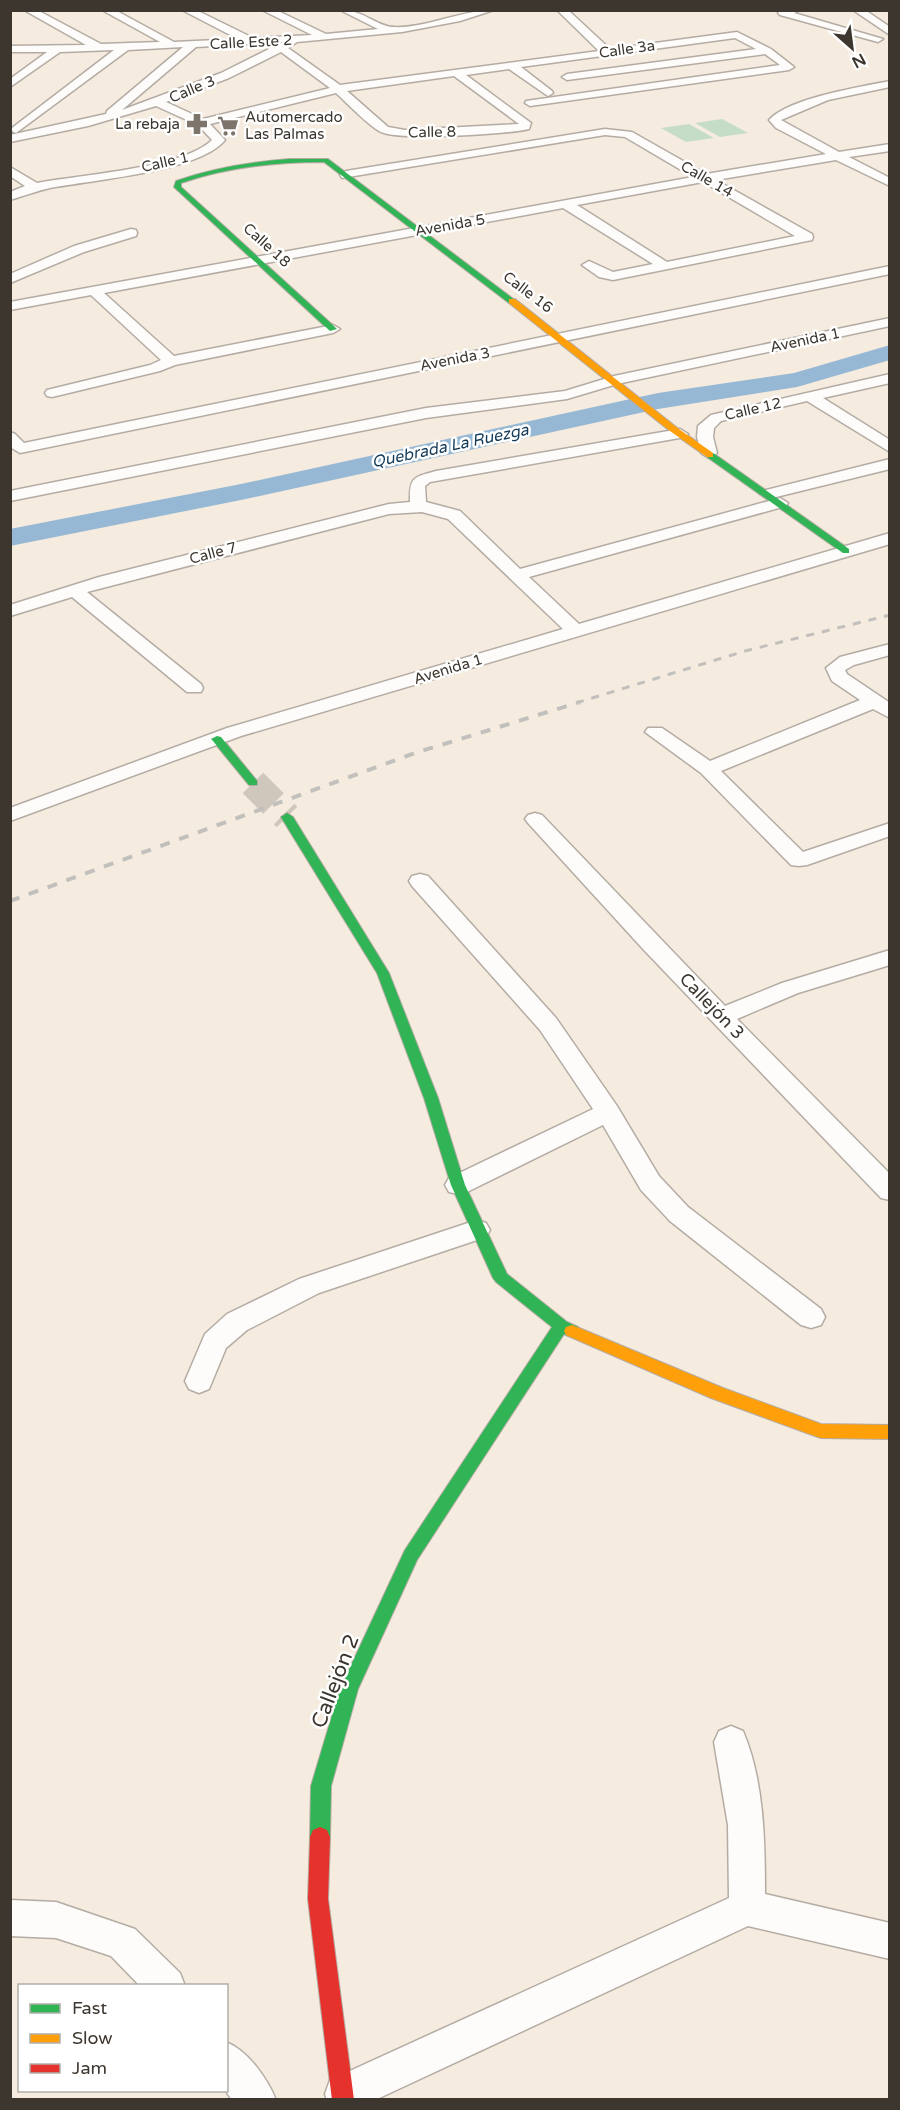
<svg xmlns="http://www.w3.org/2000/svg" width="900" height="2110" font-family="'Varela Round',sans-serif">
<rect width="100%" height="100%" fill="#f5ebdf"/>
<g fill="#c5ddc7">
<path d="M 722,119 L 748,133 L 720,137 L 695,123 Z"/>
<path d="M 689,124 L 714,138 L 686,142 L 661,128 Z"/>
</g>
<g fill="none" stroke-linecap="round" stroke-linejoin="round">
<path fill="#97b8d4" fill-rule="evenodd" d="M 890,345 L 890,360 L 797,387 L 658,409 L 241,500 L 10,546 L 10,529 L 241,484 L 658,393 L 794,373 Z"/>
<path stroke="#d0c7bc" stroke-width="29" stroke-dasharray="29 15" stroke-linecap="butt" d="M 253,783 L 287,817"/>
<defs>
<g id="street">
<path d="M 24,10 L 37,10 L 101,44 L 160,42 L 102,10 L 115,10 L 174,42 L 238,39 L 182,10 L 196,10 L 253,38 L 312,35 L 262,10 L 276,10 L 326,34 L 378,29 L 340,10 C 364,10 376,26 393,27 C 424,29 461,10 494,10 L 460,21 L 402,32 L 297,42 L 288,48 L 340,85 L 599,51 L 557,10 L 568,10 L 610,49 L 737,32 L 771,49 L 794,67 L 789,70 L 530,106 L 525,103 L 526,101 L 780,65 L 765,54 L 567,80 L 562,77 L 567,74 L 756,49 L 735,38 L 521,67 L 552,91 L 553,93 L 548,96 L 509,69 L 466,75 L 531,123 L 529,129 C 508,134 398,141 381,132 C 369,126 347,103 336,93 L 210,124 L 225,140 C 199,172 91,180 50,188 C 36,191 24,196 10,200 L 10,192 L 25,186 L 10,176 L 10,167 L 37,183 C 79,175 184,168 212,140 L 198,125 L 156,106 L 88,126 L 10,142 L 10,135 L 106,114 L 107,111 L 183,47 L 128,50 L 16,133 L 10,130 L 12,128 L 114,50 L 60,52 L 10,87 L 10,79 L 47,52 L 10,52 L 10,46 L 86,45 ZM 283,42 L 221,73 L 122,110 L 196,47 ZM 281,52 L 330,88 L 203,119 L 166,102 L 229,78 ZM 454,76 L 519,124 L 405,130 L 388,127 L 347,91 Z"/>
<path d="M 781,10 L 800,10 L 794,13 L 883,39 L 878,42 L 780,15 L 778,13 Z"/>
<path d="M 853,10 L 865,10 L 890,27 L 890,35 Z"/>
<path d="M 890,81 L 890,87 L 828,100 L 781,120 L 839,152 L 890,144 L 890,151 L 849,157 L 890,178 L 890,186 L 836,160 L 716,180 L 812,234 L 813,237 L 812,240 L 613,280 L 599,277 L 582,265 L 589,261 L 613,272 L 653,264 L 563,208 L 104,293 L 174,356 L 333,325 L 340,329 L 333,333 L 175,365 L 160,371 L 52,397 L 47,396 L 45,393 L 47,390 L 150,365 L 161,360 L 91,295 L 10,310 L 10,302 L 693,177 L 625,137 L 605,135 L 342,178 L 340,175 L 346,171 L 605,129 L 632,132 L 706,174 L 826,154 L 776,128 L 769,120 C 789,98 860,87 890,81 ZM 703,182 L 795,236 L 667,262 L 577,205 Z"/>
<path d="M 131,229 L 136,230 L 137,233 L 136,236 L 84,252 L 10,283 L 10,274 L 74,246 Z"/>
<path d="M 890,266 L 890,274 L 20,453 L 10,447 L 10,432 L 15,434 L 24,443 Z"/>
<path d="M 890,318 L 890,326 L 617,384 L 567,399 L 426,418 L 10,501 L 10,491 L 426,408 L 565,391 L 614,376 Z"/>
<path d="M 890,374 L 890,383 L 823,398 L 890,440 L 890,452 L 807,401 L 721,421 L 714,428 L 713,437 L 717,453 L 709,458 L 701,453 L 697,437 L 698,426 L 711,415 Z"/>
<path d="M 680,429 L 688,434 L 685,437 L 430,482 L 425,486 L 426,502 L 460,511 L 520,569 L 780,498 L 788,503 L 786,506 L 529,577 L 579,624 L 890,533 L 890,544 L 241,736 L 10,821 L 10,808 L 227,728 L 563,629 L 448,519 L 422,512 L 389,514 L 87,592 L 201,684 L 203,688 L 201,692 L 187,692 L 72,597 L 10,616 L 10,605 L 99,577 L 389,504 L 410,502 C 409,477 414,477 436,471 Z"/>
<path d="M 890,459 L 890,469 L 768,499 L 760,494 L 762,491 Z"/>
<path d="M 890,644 L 890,655 L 854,665 L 845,670 L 847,674 L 890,703 L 890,718 L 873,709 L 721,771 L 803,852 L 890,823 L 890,836 L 807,865 L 799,866 L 791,865 L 701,773 L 645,732 L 648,728 L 662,728 L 710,761 L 860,700 L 832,681 L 826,668 L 840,657 Z"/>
<path d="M 535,813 L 542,815 L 725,1006 L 782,983 L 890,950 L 890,965 L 798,993 L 737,1019 L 890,1174 L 890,1200 L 881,1198 L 643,949 L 528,823 L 525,819 L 528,815 Z"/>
<path d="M 420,874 L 428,876 L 556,1018 L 617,1106 L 659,1176 L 688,1207 L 821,1309 L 825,1317 L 821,1325 L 811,1328 L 801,1325 L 670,1221 L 641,1190 L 603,1125 L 467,1192 L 458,1194 L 449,1192 L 445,1185 L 449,1178 L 593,1109 L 540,1030 L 412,886 L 409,881 L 412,876 Z"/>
<path d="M 477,1220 L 486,1223 L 490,1230 L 486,1237 L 319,1293 L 247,1330 L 226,1348 L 209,1389 L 199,1393 L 189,1389 L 185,1381 L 205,1334 L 227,1314 L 299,1279 Z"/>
<path d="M 731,1726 L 743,1731 C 764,1780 765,1841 765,1894 L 890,1923 L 890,1959 L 748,1926 L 375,2100 L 327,2100 L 325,2094 L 330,2080 L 729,1898 L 728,1825 L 714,1742 L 719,1731 Z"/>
<path d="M 10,1900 L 56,1902 L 135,1929 L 180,1973 L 185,1986 L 140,1986 L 111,1956 L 56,1938 L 10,1936 Z"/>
<path d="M 226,2042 C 248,2051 267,2078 276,2100 L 232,2100 L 225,2090 Z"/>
</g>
<g id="fast">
<path d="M 289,159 L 328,159 L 516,301 L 509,303 L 324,162 C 275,162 228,167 181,183 L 181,187 L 337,329 L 330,331 L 174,187 L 176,181 C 213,168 250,162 289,159 Z"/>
<path d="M 707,453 L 713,453 L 849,549 L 849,553 L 843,553 L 707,457 Z"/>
<path d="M 217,736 L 221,737 L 257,781 L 257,785 L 249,785 L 213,741 L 211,739 Z"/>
<path d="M 287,813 L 293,817 L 389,973 L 438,1098 L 465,1185 L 507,1274 L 567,1322 L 578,1327 L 580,1331 L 578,1335 L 572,1337 L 564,1334 L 417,1560 L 358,1689 L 331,1786 L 330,1837 L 327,1844 L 320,1847 L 313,1844 L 310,1837 L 311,1786 L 340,1689 L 405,1550 L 552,1327 L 496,1282 L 493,1278 L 451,1185 L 424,1098 L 377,973 L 281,817 Z"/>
</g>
<g id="slow">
<path d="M 509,299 L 515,299 L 676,427 L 713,453 L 713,457 L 707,457 L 670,431 L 509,303 Z"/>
<path d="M 572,1325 L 723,1388 L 821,1424 L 890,1425 L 890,1439 L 821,1438 L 815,1436 L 711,1398 L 566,1335 L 564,1331 L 566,1327 Z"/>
</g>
<path id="jam" d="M 320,1827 L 327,1830 L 330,1837 L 328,1899 L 354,2100 L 332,2100 L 308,1899 L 310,1837 L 313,1830 Z"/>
</defs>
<use href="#street" stroke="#b4aca4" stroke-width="3"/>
<use href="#fast" stroke="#b4aca4" stroke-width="2"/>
<use href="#slow" stroke="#b4aca4" stroke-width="2"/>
<use href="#jam" stroke="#b4aca4" stroke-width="2"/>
<use href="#street" fill="#fefcfa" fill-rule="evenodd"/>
<use href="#fast" fill="#30b455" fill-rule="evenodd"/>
<use href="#slow" fill="#ff9f0a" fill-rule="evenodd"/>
<use href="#jam" fill="#e5322d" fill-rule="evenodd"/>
<path stroke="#c2c0bc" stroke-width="3" stroke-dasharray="8 8" stroke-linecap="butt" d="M 576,703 L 745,651 L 890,615"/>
<path stroke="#c2c0bc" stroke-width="4" stroke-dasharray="10 10" stroke-linecap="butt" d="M 10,901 L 415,753 L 580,702"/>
</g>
<defs>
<symbol id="pharmacy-bare" viewBox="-9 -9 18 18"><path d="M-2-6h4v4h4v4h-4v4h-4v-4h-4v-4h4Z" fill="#7d756c" stroke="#fff" stroke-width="2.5" paint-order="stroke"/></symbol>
<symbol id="supermarket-bare" viewBox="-9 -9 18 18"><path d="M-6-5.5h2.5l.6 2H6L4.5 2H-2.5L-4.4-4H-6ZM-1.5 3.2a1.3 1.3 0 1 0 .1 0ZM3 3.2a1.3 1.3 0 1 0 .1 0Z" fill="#7d756c" stroke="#fff" stroke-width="2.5" paint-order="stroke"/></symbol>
</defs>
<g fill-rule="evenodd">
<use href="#pharmacy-bare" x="182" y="109" width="30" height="30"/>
<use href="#supermarket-bare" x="213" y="111" width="30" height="30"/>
</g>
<g text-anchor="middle" stroke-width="5" stroke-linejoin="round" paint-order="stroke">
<g font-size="15" fill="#3d362e" stroke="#fff">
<text transform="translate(251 42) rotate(-3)" y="5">Calle Este 2</text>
<text transform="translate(627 49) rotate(-8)" y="5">Calle 3a</text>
<text transform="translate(192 89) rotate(-23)" y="5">Calle 3</text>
<text transform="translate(432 132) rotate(-1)" y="5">Calle 8</text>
<text transform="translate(165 162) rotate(-13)" y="5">Calle 1</text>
<text transform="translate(707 179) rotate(30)" y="5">Calle 14</text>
<text transform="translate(450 225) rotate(-10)" y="5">Avenida 5</text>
<text transform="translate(267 245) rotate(42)" y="5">Calle 18</text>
<text transform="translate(528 292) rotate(37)" y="5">Calle 16</text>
<text transform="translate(805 340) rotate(-12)" y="5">Avenida 1</text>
<text transform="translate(455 359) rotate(-11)" y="5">Avenida 3</text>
<text transform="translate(753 409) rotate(-13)" y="5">Calle 12</text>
<text transform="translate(213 553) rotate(-15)" y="5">Calle 7</text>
<text transform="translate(448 669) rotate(-17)" y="5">Avenida 1</text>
</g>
<g font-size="15" fill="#3d362e" stroke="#fff" text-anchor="start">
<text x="245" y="122">Automercado<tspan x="245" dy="17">Las Palmas</tspan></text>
<text x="180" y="129" text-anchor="end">La rebaja</text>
</g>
<g font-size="16" font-style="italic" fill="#133a58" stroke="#fff">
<text transform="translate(450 445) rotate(-12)" y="6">Quebrada La Ruezga</text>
</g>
<g font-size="18" fill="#3d362e" stroke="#fff">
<text transform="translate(712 1006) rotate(46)" y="6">Callejón 3</text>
</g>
<g font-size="21" fill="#3d362e" stroke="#fff">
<text transform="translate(335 1681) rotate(-69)" y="7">Callejón 2</text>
</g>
</g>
<rect width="900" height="2110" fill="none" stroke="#3d362e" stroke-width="24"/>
<rect x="18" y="1984" width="210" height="108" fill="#ffffff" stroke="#b1afab" stroke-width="1.5"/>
<rect x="30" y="2004" width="30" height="9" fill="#30b455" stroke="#b1afab" stroke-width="1.5"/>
<text x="72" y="2014" font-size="18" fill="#3d362e">Fast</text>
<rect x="30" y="2034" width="30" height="9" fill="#ff9f0a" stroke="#b1afab" stroke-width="1.5"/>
<text x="72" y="2044" font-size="18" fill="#3d362e">Slow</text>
<rect x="30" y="2064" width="30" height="9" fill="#e5322d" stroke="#b1afab" stroke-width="1.5"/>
<text x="72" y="2074" font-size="18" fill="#3d362e">Jam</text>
<g transform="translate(852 48) rotate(152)" stroke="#ffffff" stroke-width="4.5" paint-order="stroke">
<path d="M0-4.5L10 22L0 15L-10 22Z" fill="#3d362e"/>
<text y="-9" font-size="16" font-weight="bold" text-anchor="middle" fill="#3d362e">N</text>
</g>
</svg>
